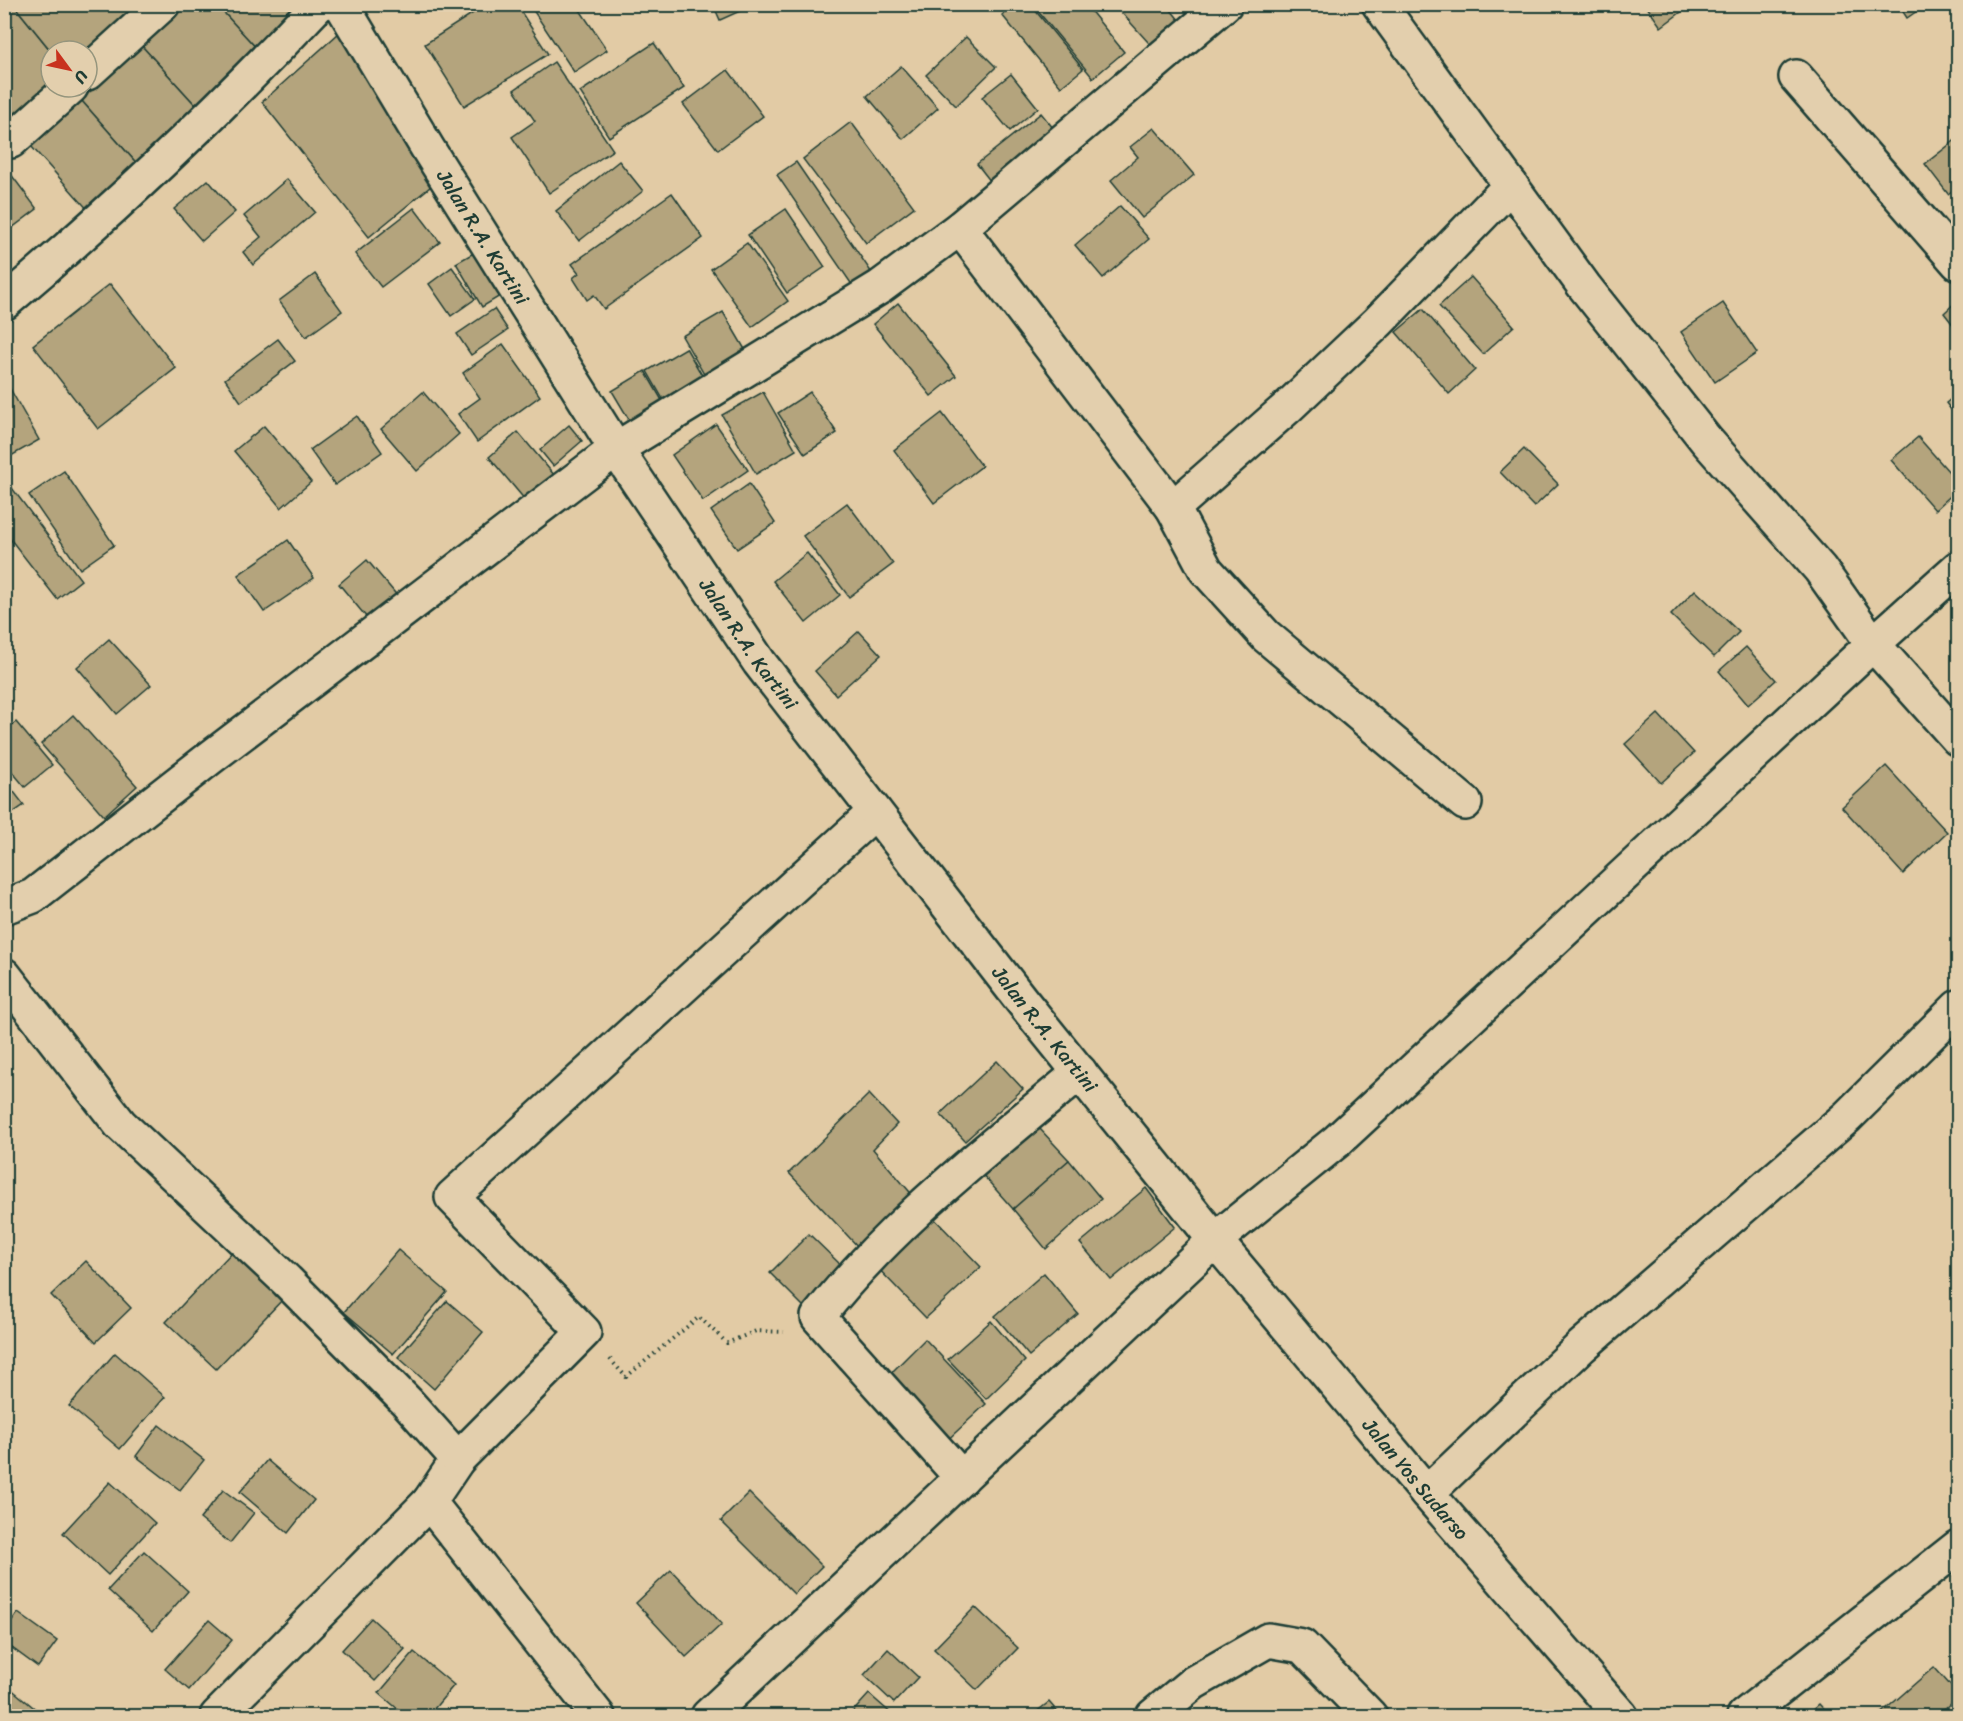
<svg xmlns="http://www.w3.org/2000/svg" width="1963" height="1721" font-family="Sriracha,sans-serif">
<rect width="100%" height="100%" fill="#e2cba5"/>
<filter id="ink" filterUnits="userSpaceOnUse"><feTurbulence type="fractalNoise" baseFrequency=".0167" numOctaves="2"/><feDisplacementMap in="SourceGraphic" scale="12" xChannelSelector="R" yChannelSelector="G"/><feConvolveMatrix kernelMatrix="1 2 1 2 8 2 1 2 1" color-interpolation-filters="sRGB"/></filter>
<g filter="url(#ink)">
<g fill="#b4a47d" stroke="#1f3d34" stroke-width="1.5">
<path d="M 4,4 L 13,4 L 51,51 L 51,87 L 4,127 Z"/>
<path d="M 13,4 L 122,4 L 135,21 L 87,51 L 51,51 Z"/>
<path d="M 122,4 L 154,4 L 135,21 Z"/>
<path d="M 185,4 L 216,4 L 262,54 L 200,110 L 141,45 Z"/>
<path d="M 216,4 L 315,4 L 262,54 Z"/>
<path d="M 487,4 L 516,4 L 548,54 L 464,106 L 425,44 Z"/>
<path d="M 529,4 L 576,4 L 607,50 L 574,72 Z"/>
<path d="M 665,4 L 678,4 L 668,10 Z"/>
<path d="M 713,4 L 751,4 L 751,6 L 720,20 Z"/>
<path d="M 1014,4 L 1030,4 L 1083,69 L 1061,87 L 1002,15 Z"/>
<path d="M 1032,4 L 1085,4 L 1124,52 L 1093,78 Z"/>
<path d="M 1129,4 L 1166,4 L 1185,27 L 1157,52 L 1121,12 Z"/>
<path d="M 1180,4 L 1218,4 L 1193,23 Z"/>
<path d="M 1645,4 L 1692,4 L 1661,27 Z"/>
<path d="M 1898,4 L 1927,4 L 1907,18 Z"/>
<path d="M 348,25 L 442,177 L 369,237 L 262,102 Z"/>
<path d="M 966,37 L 996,67 L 956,106 L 926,75 Z"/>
<path d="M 654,43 L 684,88 L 609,137 L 580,92 Z"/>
<path d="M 141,45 L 200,110 L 139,166 L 81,100 Z"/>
<path d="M 554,62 L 613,150 L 549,193 L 512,137 L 535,121 L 514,90 Z"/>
<path d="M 901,66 L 938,108 L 903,139 L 867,96 Z"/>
<path d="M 728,70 L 763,116 L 718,150 L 683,104 Z"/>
<path d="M 1011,74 L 1038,108 L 1010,131 L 982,97 Z"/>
<path d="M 81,100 L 139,166 L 90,212 L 31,146 Z"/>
<path d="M 1041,113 L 1062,139 L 998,191 L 977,164 Z"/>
<path d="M 851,122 L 914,207 L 866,243 L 803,159 Z"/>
<path d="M 1154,128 L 1194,175 L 1142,218 L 1111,180 L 1138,157 L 1130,147 Z"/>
<path d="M 1958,138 L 1958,186 L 1948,194 L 1925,164 Z"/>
<path d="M 619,161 L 643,191 L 579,241 L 556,211 Z"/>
<path d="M 796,162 L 876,279 L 857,292 L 777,175 Z"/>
<path d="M 4,165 L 37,209 L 4,234 Z"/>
<path d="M 287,179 L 315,212 L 253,265 L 243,252 L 261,237 L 244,216 Z"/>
<path d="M 208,180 L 235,212 L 202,241 L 174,209 Z"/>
<path d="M 672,193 L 703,238 L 604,309 L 594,295 L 587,300 L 573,278 L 579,273 L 572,264 Z"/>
<path d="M 1120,206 L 1149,239 L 1103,278 L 1075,245 Z"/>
<path d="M 414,208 L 440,242 L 381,287 L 355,254 Z"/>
<path d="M 786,209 L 825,267 L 787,293 L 748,235 Z"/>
<path d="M 747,243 L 788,301 L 752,327 L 711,269 Z"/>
<path d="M 484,247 L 510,290 L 482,307 L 456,263 Z"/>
<path d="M 452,267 L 475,299 L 451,316 L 429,284 Z"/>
<path d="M 315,274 L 342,311 L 306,337 L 279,301 Z"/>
<path d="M 1471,277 L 1514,326 L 1483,354 L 1439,306 Z"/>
<path d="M 110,284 L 176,368 L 98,429 L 33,345 Z"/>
<path d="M 1958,300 L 1958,331 L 1944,313 Z"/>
<path d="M 898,303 L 956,376 L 931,396 L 873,324 Z"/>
<path d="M 1723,303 L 1757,353 L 1715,382 L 1681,332 Z"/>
<path d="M 494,309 L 508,330 L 471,355 L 457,334 Z"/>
<path d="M 1423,309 L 1475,370 L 1449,394 L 1396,332 Z"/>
<path d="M 723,312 L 753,363 L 712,388 L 682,336 Z"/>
<path d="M 278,339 L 295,361 L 241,402 L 225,379 Z"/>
<path d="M 503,344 L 540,396 L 477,442 L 458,414 L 480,398 L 463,373 Z"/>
<path d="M 686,348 L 710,389 L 671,413 L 647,371 Z"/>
<path d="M 645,371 L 670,414 L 637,433 L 612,391 Z"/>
<path d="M 4,378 L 39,440 L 4,460 Z"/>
<path d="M 423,392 L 459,434 L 417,471 L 381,429 Z"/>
<path d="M 763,392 L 796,450 L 756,474 L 722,415 Z"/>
<path d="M 810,392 L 837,433 L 805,454 L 778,413 Z"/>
<path d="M 1958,393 L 1958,419 L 1946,403 Z"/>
<path d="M 942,413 L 982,466 L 934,503 L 894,450 Z"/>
<path d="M 357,416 L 382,452 L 335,485 L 310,450 Z"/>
<path d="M 716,424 L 748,470 L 703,501 L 672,455 Z"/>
<path d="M 569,425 L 582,441 L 553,466 L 540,450 Z"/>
<path d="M 264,426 L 311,482 L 281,508 L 234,451 Z"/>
<path d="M 518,432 L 560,482 L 531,507 L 489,457 Z"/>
<path d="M 1918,437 L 1958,482 L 1958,489 L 1935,510 L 1891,460 Z"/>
<path d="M 1524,449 L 1558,484 L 1534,507 L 1500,472 Z"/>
<path d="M 64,471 L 114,545 L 80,569 L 29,495 Z"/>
<path d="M 9,484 L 81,580 L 57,599 L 4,531 L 4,487 Z"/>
<path d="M 749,484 L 775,523 L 737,549 L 711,511 Z"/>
<path d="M 847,503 L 893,564 L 849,597 L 803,536 Z"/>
<path d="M 288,540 L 314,578 L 264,612 L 238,575 Z"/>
<path d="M 807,553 L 840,595 L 806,623 L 773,581 Z"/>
<path d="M 367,560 L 400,599 L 372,624 L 339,584 Z"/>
<path d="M 1695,590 L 1739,632 L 1714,657 L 1671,615 Z"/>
<path d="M 859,631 L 881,655 L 836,695 L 815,671 Z"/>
<path d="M 109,639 L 151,685 L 117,714 L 77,667 Z"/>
<path d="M 1746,647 L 1776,680 L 1748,705 L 1719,671 Z"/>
<path d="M 1658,714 L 1694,753 L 1661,783 L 1625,744 Z"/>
<path d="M 73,715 L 137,786 L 104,816 L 41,744 Z"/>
<path d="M 16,722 L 52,765 L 25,787 L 4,762 L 4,731 Z"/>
<path d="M 1886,766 L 1947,832 L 1903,874 L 1842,807 Z"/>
<path d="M 4,779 L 24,805 L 4,819 Z"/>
<path d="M 997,1061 L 1023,1089 L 965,1141 L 940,1114 Z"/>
<path d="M 869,1094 L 897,1124 L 873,1149 L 915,1198 L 861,1250 L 789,1173 Z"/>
<path d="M 1040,1129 L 1069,1160 L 1013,1209 L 982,1174 Z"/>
<path d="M 1069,1160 L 1101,1199 L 1046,1249 L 1013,1209 Z"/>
<path d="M 1146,1188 L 1175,1227 L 1111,1280 L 1080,1243 Z"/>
<path d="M 927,1211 L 981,1267 L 926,1318 L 871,1261 Z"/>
<path d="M 809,1234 L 843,1267 L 804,1307 L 770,1273 Z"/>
<path d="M 234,1250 L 284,1298 L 216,1369 L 166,1322 Z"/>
<path d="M 398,1250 L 447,1292 L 393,1354 L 344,1312 Z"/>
<path d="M 86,1261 L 131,1308 L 96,1342 L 51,1295 Z"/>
<path d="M 1044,1273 L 1078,1314 L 1029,1356 L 995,1316 Z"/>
<path d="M 447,1301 L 483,1332 L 434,1389 L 398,1357 Z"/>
<path d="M 991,1321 L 1025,1361 L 986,1399 L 948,1359 Z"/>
<path d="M 925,1339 L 986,1404 L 940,1447 L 883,1381 Z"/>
<path d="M 115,1353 L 165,1397 L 120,1449 L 69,1406 Z"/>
<path d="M 159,1425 L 204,1460 L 180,1490 L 136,1456 Z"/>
<path d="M 267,1460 L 314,1500 L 288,1533 L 240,1492 Z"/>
<path d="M 110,1482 L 155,1523 L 108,1575 L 63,1533 Z"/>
<path d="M 223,1490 L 254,1513 L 230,1543 L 200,1519 Z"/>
<path d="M 749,1493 L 822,1566 L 794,1594 L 721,1521 Z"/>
<path d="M 144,1551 L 188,1591 L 153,1631 L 108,1590 Z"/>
<path d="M 671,1570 L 722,1624 L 686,1657 L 636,1603 Z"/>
<path d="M 975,1607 L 1018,1648 L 977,1690 L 934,1649 Z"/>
<path d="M 18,1613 L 57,1641 L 38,1667 L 4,1642 L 4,1632 Z"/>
<path d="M 371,1618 L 405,1649 L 375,1681 L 342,1650 Z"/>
<path d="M 209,1620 L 232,1640 L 189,1690 L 165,1669 Z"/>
<path d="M 888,1649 L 918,1677 L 894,1703 L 864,1675 Z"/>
<path d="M 414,1652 L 454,1685 L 428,1716 L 406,1716 L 379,1693 Z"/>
<path d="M 1934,1667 L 1958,1694 L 1958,1698 L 1937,1716 L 1878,1716 Z"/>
<path d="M 10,1688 L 44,1716 L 4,1716 L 4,1694 Z"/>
<path d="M 869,1694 L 894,1716 L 849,1716 Z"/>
<path d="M 1049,1702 L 1061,1716 L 1031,1716 Z"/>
<path d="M 1819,1704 L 1830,1716 L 1806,1716 Z"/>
</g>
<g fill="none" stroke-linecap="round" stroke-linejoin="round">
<defs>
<g id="minor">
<path d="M 1379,4 L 1584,286 L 1706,440 L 1820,569 L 1873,644 L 1958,739"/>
<path d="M 87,73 L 163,4"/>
<path d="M 1796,77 L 1958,263"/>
<path d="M 11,141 L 71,87"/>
<path d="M 960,228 L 1173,508 L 1206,570 L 1266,636 L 1465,803"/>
<path d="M 4,303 C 115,209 220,110 319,4"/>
<path d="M 1173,508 L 1289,406 L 1378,322 L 1511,185"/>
<path d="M 4,907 L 33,896 L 210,758 L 616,449 L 880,287 L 960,228 L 1225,4"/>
<path d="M 4,975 L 120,1124 L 287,1281 L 407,1402 L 458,1459 L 429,1502 L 217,1716"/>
<path d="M 458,1459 L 584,1332 L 452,1197 L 875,812"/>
<path d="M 962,1478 L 818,1317 C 891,1223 989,1149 1080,1072"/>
<path d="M 1427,1493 L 1582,1346 L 1847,1117 L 1958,1007"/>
<path d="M 429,1502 L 598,1716"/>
<path d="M 1153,1716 L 1193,1683 L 1268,1640 L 1302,1646 L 1370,1716"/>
<path d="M 1744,1716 L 1958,1547"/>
</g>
<g id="tertiary">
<path id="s1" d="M 341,4 L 428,149 L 616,449 L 759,662 L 1022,1001 L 1215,1240 L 1427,1493 L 1621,1716"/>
<path d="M 708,1716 L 1215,1240 L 1337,1141 L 1873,644 L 1958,568"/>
</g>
</defs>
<use href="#minor" stroke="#1f3d34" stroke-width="38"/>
<use href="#tertiary" stroke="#1f3d34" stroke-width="38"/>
<path stroke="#1f3d34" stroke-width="4" stroke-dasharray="1.5 4.5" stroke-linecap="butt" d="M 610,1359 L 626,1377 L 699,1317 L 727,1343 L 756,1331 L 784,1332"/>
<use href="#minor" stroke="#e3cfad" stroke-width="33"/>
<use href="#tertiary" stroke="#e3cfad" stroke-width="33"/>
</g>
</g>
<g text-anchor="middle" stroke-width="6" stroke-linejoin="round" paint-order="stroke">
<g font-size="20" fill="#1f3d34" stroke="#e3cfad">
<text dy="7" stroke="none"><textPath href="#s1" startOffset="273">Jalan R.A. Kartini</textPath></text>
<text dy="7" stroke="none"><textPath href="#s1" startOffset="759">Jalan R.A. Kartini</textPath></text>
<text dy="7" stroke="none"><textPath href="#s1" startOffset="1245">Jalan R.A. Kartini</textPath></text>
<text dy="7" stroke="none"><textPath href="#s1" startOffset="1828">Jalan Yos Sudarso</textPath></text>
</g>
</g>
<rect width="1963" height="1721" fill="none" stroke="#e3cfad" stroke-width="24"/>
<rect x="12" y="12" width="1939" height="1697" fill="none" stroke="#1f3d34" stroke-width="2" filter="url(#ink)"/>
<g transform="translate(69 69) rotate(123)"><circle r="28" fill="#e3cfad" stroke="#95957d" stroke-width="1.5"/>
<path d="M0-4.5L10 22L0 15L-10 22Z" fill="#c8321e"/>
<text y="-9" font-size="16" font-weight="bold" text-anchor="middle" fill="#1f3d34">U</text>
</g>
</svg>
